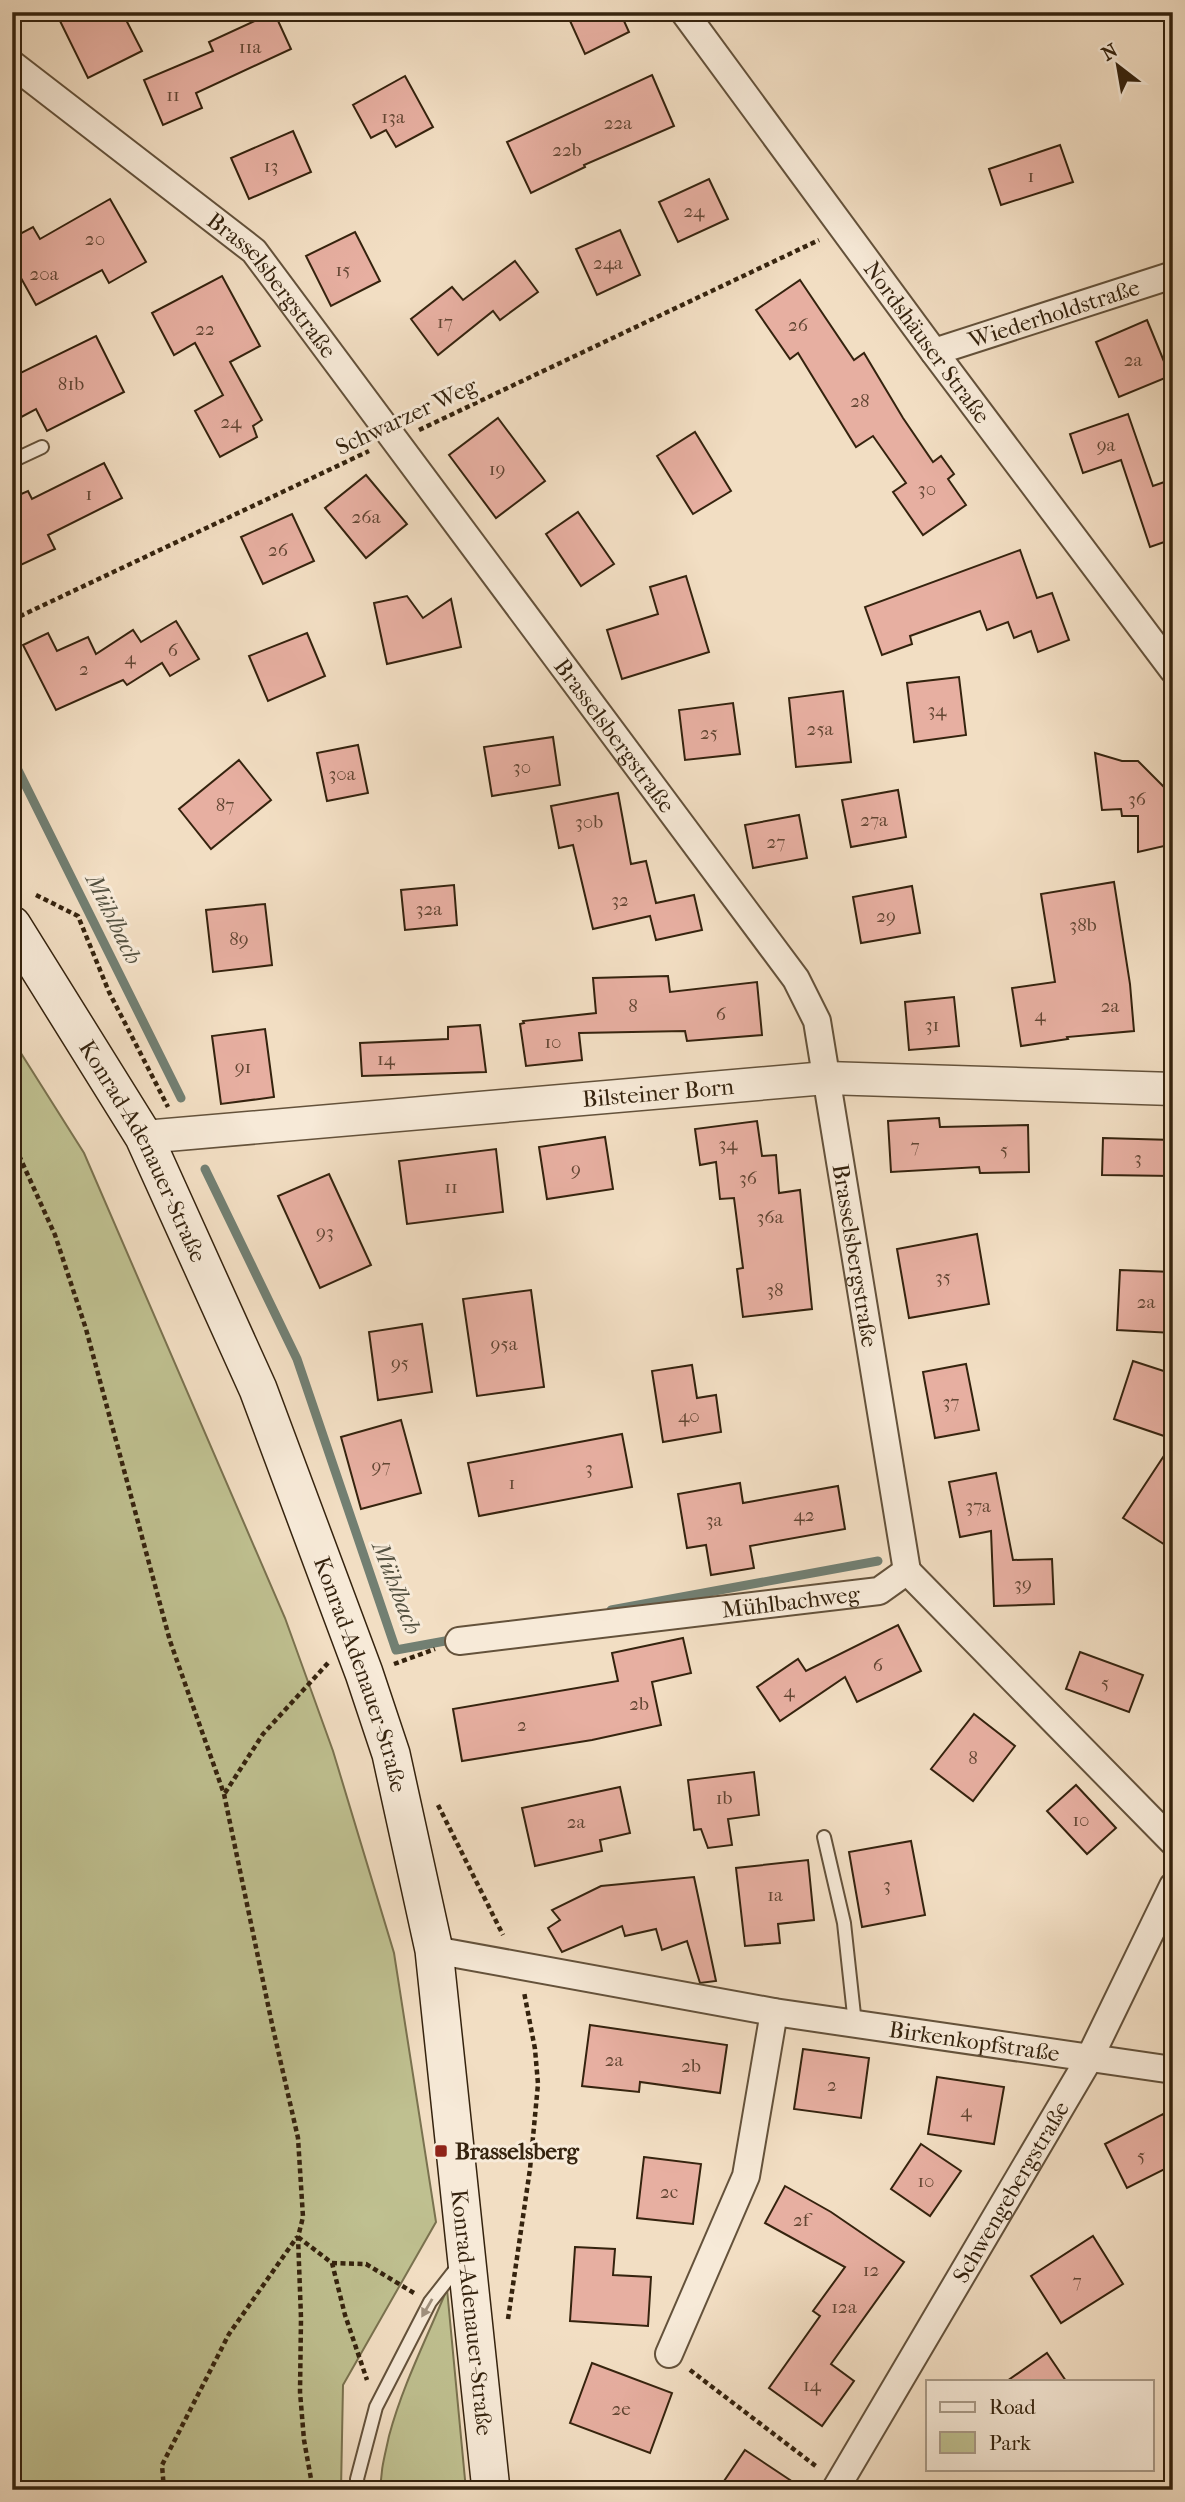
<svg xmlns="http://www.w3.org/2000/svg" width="1185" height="2502" font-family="'IM FELL French Canon',serif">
<rect width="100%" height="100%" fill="#f2dec3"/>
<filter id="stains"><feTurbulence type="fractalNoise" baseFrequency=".00286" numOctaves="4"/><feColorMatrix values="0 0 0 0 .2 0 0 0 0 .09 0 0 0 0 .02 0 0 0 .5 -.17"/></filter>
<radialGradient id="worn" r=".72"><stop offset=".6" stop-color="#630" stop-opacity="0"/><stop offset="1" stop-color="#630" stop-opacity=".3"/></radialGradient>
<g fill="#bfc090" stroke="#7a724f" stroke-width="2">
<path d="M 12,1039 L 84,1153 L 285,1618 L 333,1751 L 394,1953 L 436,2222 L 343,2385 L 341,2490 L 12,2490 Z"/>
<path d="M 447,2289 L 466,2490 L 381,2490 C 380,2471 385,2455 389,2436 C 403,2384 427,2338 447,2289 Z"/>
</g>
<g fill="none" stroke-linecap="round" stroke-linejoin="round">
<g stroke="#727f72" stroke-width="9">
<path d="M 12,758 L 181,1098"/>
<path d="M 205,1169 L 297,1359 L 396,1650 L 456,1639"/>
<path d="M 611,1610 L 878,1561"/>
</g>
</g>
<g fill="#e7afa1" stroke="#35230e" stroke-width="2">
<path d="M 79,12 L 122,12 L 142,51 L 88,78 L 60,21 Z"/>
<path d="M 274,12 L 291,49 L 196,93 L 202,108 L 163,125 L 144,80 L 213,51 L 209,42 Z"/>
<path d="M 566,12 L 620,12 L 629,32 L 585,54 Z"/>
<path d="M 652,75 L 674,126 L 584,165 L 585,167 L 531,193 L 507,142 Z"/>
<path d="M 405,76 L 433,127 L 396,147 L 386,130 L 371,138 L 353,105 Z"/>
<path d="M 293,131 L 311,172 L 249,199 L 231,158 Z"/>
<path d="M 1060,145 L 1073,182 L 1001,205 L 989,169 Z"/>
<path d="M 709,179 L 728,219 L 678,242 L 659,202 Z"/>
<path d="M 110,199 L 146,262 L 109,283 L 102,270 L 36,305 L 12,262 L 12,238 L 33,227 L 40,239 Z"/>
<path d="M 620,230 L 640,275 L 597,295 L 576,249 Z"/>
<path d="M 355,232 L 380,281 L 331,306 L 306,256 Z"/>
<path d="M 515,261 L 538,292 L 500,320 L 493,311 L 438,355 L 411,319 L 452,287 L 463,300 Z"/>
<path d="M 222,276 L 260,346 L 230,362 L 262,420 L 253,426 L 257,437 L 220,457 L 195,411 L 223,395 L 195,343 L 174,355 L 152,313 Z"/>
<path d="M 800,280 L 854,360 L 864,353 L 903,418 L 933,462 L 941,456 L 954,474 L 948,479 L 966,505 L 923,535 L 893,492 L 906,483 L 873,436 L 856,447 L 798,353 L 790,359 L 756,310 Z"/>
<path d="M 1147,320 L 1170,376 L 1119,397 L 1096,342 Z"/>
<path d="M 96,336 L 124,392 L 47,431 L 36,409 L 12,422 L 12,377 Z"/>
<path d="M 1128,414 L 1153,486 L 1173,479 L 1173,539 L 1150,547 L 1121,460 L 1083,473 L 1070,434 Z"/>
<path d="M 498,418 L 545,481 L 496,518 L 449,455 Z"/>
<path d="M 695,432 L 731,491 L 693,514 L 657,456 Z"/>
<path d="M 104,463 L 122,498 L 48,535 L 55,549 L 12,569 L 12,498 L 28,491 L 32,499 Z"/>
<path d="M 366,475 L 407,524 L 366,558 L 325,508 Z"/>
<path d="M 578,512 L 614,564 L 581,586 L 546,534 Z"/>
<path d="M 292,514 L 314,561 L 263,584 L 241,537 Z"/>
<path d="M 1020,550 L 1037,598 L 1052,593 L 1069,640 L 1038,652 L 1031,631 L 1014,638 L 1008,622 L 987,630 L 980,611 L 910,636 L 912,644 L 882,655 L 865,607 Z"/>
<path d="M 686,576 L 709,652 L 622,679 L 607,630 L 658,614 L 650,587 Z"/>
<path d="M 407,596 L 423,618 L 451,599 L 461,647 L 387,664 L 374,603 Z"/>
<path d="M 176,621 L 199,659 L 170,676 L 162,663 L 127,685 L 123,680 L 56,710 L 23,645 L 48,633 L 57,651 L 88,637 L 96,654 L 133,630 L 141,642 Z"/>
<path d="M 307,633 L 325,676 L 268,701 L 249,656 Z"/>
<path d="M 959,677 L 966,735 L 914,742 L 907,683 Z"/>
<path d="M 843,691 L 851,762 L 796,767 L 789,698 Z"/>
<path d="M 733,703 L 740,754 L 685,760 L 679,710 Z"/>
<path d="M 553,737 L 560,785 L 492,796 L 484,747 Z"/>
<path d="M 358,745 L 368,793 L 327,801 L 317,753 Z"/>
<path d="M 1095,753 L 1122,761 L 1138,761 L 1164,787 L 1173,784 L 1173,844 L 1138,852 L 1138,816 L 1122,816 L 1121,809 L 1102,810 Z"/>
<path d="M 239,760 L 271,800 L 211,849 L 179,809 Z"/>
<path d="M 898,790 L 906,837 L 851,847 L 842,800 Z"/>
<path d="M 618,793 L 631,864 L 646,861 L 656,903 L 694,895 L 702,930 L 656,940 L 650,916 L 593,929 L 573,845 L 559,848 L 551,806 Z"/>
<path d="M 799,815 L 807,858 L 753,868 L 745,825 Z"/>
<path d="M 1114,882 L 1130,984 L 1134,1031 L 1067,1037 L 1068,1039 L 1021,1046 L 1012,988 L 1055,982 L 1041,894 Z"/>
<path d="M 454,885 L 457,925 L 405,930 L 401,890 Z"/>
<path d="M 912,886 L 920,933 L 861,943 L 853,897 Z"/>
<path d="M 265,904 L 272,965 L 213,972 L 206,910 Z"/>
<path d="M 668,976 L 670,992 L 757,982 L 762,1035 L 687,1041 L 685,1031 L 579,1033 L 582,1060 L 526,1066 L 520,1024 L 524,1023 L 523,1021 L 596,1013 L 593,978 Z"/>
<path d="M 954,997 L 959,1046 L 909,1050 L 905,1002 Z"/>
<path d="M 480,1025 L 486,1072 L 362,1076 L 360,1043 L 448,1039 L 448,1027 Z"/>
<path d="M 265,1029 L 274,1097 L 221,1104 L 212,1036 Z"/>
<path d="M 939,1118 L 940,1127 L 1028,1125 L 1029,1172 L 980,1173 L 979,1167 L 891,1172 L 888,1121 Z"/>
<path d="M 757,1121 L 762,1156 L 776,1155 L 779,1193 L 800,1190 L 812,1309 L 743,1317 L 737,1269 L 743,1268 L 734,1198 L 720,1199 L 716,1162 L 700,1165 L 695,1129 Z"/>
<path d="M 605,1137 L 613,1189 L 547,1199 L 539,1147 Z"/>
<path d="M 1103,1138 L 1173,1140 L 1173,1176 L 1102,1175 Z"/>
<path d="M 496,1149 L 503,1212 L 407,1224 L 399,1161 Z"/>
<path d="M 329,1174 L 371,1265 L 320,1288 L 278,1196 Z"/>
<path d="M 977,1234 L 989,1304 L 909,1318 L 897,1249 Z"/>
<path d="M 1120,1270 L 1173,1272 L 1173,1333 L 1117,1330 Z"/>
<path d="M 531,1290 L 544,1387 L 477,1396 L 463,1299 Z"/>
<path d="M 422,1324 L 432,1392 L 378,1400 L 369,1332 Z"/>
<path d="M 1133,1361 L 1173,1374 L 1173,1439 L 1114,1419 Z"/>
<path d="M 966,1364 L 979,1430 L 935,1438 L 923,1372 Z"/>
<path d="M 692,1365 L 697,1398 L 716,1395 L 721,1432 L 663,1442 L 652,1371 Z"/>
<path d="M 401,1420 L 421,1493 L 361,1509 L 341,1437 Z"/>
<path d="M 622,1434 L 632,1487 L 479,1516 L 468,1463 Z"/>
<path d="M 1173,1442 L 1173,1550 L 1123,1518 Z"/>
<path d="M 996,1473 L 1013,1560 L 1052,1559 L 1054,1604 L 994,1606 L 991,1531 L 960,1537 L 949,1482 Z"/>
<path d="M 740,1483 L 743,1503 L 838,1486 L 845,1529 L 750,1546 L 754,1568 L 711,1575 L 706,1545 L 687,1548 L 678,1494 Z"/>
<path d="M 898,1625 L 921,1671 L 857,1702 L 845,1677 L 780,1721 L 757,1687 L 798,1659 L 806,1671 Z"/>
<path d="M 683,1638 L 691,1673 L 652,1682 L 661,1725 L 592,1740 L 462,1761 L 453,1709 L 618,1681 L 612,1653 Z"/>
<path d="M 1080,1652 L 1143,1675 L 1129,1712 L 1066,1689 Z"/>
<path d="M 974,1714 L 1015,1746 L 973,1801 L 931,1769 Z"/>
<path d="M 754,1772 L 759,1815 L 728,1819 L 732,1845 L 708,1848 L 701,1829 L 694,1830 L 688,1780 Z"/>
<path d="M 1076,1785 L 1116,1828 L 1087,1854 L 1047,1811 Z"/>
<path d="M 620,1787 L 630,1833 L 600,1840 L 602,1851 L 535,1866 L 522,1808 Z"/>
<path d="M 911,1841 L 925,1915 L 862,1927 L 849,1852 Z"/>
<path d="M 808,1860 L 814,1920 L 778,1924 L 780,1943 L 745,1946 L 736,1868 Z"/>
<path d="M 694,1877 L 716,1981 L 700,1983 L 687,1941 L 662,1950 L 656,1929 L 625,1936 L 622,1926 L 562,1952 L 548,1928 L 560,1920 L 552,1910 L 601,1886 Z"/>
<path d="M 590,2025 L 727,2045 L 720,2093 L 640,2082 L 639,2092 L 582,2086 Z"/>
<path d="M 803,2049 L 869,2058 L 861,2118 L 794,2109 Z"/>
<path d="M 937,2077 L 1004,2087 L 994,2144 L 928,2134 Z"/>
<path d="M 1163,2114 L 1173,2134 L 1173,2165 L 1127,2188 L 1105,2144 Z"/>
<path d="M 921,2144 L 961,2171 L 930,2216 L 891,2189 Z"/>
<path d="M 644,2157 L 701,2164 L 693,2224 L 637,2218 Z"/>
<path d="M 785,2186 L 831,2212 L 904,2262 L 831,2364 L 854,2381 L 822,2426 L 769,2388 L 820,2316 L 813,2311 L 845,2267 L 765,2223 Z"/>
<path d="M 1093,2236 L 1123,2284 L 1061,2323 L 1031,2276 Z"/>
<path d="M 575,2247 L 615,2249 L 613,2275 L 651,2277 L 648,2326 L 570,2321 Z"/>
<path d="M 1047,2353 L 1066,2381 L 1007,2381 Z"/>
<path d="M 592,2363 L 672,2393 L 650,2453 L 570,2423 Z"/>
<path d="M 745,2450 L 805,2490 L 718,2490 Z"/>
</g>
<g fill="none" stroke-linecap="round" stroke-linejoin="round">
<defs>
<g id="service">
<path d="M 12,461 L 42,447"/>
<path d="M 824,1837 L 844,1923 L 855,2024"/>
<path d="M 359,2490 L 357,2479 L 376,2407 L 430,2302 L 459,2265"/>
</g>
<g id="minor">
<path id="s1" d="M 684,12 L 934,352 L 1173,670"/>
<path id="s2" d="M 12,64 L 254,251 L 796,979 L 817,1021 L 907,1571"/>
<path id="s3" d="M 934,352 L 1173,275"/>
<path d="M 907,1571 L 1173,1842"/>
<path id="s4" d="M 459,1641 L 879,1591 L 907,1571"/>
<path id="s5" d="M 434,1950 L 774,2012 L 1173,2070"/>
<path d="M 669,2354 L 746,2176 L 774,2012"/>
<path id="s6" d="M 835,2490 L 1089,2059 L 1173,1886"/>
</g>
<g id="tertiary">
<path id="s7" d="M 144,1137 L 826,1078 L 1173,1089"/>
</g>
<g id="secondary">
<path id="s8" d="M 12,925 L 144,1137 L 258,1389 L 364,1673 L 391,1754 L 434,1950 L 491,2490"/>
</g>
</defs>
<use href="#service" stroke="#64523b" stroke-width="16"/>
<use href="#minor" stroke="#64523b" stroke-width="30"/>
<use href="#tertiary" stroke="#64523b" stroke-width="35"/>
<use href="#secondary" stroke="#35230e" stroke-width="40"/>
<g stroke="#35230e" stroke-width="4.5" stroke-dasharray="5 3.5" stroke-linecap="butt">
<path d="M 419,430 L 819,240"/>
<path d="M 12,620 L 369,451"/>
<path d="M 36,895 L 78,916 L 109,992 L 168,1107"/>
<path d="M 12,1140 L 55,1235 L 86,1329 L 170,1641 L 224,1794 L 272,2024 L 298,2138 L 303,2217 L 298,2237 L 301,2318 L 300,2392 L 304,2440 L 313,2490"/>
<path d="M 394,1664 L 435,1649"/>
<path d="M 225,1793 L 263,1734 L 328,1663"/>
<path d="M 438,1805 L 503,1935"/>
<path d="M 298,2237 L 332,2263 L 345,2315 L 367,2380"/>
<path d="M 332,2263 L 366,2264 L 414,2293"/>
<path d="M 508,2319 L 530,2169 L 538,2084 L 535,2049 L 524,1992"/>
<path d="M 690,2370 L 817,2467"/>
<path d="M 164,2490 L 162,2465 L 229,2334 L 297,2237"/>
</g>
<use href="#service" stroke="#f7ead8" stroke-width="12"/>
<use href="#minor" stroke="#f7ead8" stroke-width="26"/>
<use href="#tertiary" stroke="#f7ead8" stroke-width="32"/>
<use href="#secondary" stroke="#f7ead8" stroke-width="37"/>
</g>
<defs><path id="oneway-solid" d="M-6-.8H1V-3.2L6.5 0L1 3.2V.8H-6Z" transform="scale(1.75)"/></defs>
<use fill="#a0907d" href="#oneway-solid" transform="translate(427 2308) rotate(120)"/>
<rect fill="#8f2418" stroke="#f7ead8" stroke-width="2.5" x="434" y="2144" width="14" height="14" rx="3.5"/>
<g text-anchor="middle" stroke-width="6" stroke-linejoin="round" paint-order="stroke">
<g font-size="19" fill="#624633">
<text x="250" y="53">11a</text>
<text x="173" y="101">11</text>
<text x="393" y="123">13a</text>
<text x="618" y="129">22a</text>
<text x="567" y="156">22b</text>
<text x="271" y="172">13</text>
<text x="1031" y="182">1</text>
<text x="694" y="217">24</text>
<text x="95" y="245">20</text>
<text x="608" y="269">24a</text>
<text x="343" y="276">15</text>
<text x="44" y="280">20a</text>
<text x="445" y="328">17</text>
<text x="798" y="331">26</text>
<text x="205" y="335">22</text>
<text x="1133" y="366">2a</text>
<text x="71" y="390">81b</text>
<text x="860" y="407">28</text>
<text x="231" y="428">24</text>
<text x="1106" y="451">9a</text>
<text x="497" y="475">19</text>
<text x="927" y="495">30</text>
<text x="89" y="500">1</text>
<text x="366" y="523">26a</text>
<text x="278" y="556">26</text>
<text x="173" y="656">6</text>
<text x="130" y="664">4</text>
<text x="84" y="675">2</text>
<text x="937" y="716">34</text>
<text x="820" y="735">25a</text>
<text x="709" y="739">25</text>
<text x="522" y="773">30</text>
<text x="342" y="780">30a</text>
<text x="1137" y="805">36</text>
<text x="225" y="811">87</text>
<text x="874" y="826">27a</text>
<text x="589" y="828">30b</text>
<text x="776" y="848">27</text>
<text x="620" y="906">32</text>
<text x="429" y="915">32a</text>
<text x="886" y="922">29</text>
<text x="1083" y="931">38b</text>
<text x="239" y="945">89</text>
<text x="633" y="1012">8</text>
<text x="1110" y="1012">2a</text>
<text x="721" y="1020">6</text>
<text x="1040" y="1021">4</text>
<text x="932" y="1031">31</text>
<text x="553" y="1048">10</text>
<text x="386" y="1065">14</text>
<text x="243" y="1073">91</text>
<text x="728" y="1150">34</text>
<text x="915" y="1152">7</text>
<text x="1004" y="1156">5</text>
<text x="1138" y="1164">3</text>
<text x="576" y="1175">9</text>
<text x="748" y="1184">36</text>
<text x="451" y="1193">11</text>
<text x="770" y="1223">36a</text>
<text x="325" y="1238">93</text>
<text x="943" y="1283">35</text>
<text x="775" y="1296">38</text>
<text x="1146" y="1308">2a</text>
<text x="504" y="1350">95a</text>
<text x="400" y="1369">95</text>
<text x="951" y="1408">37</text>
<text x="689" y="1422">40</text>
<text x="381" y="1472">97</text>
<text x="589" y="1474">3</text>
<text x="512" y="1489">1</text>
<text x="978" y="1512">37a</text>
<text x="804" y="1521">42</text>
<text x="714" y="1526">3a</text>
<text x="1023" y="1590">39</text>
<text x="878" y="1671">6</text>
<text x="1105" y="1689">5</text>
<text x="789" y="1697">4</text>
<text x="639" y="1710">2b</text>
<text x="522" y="1731">2</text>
<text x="973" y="1764">8</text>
<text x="724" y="1804">1b</text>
<text x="1081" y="1826">10</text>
<text x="576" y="1828">2a</text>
<text x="887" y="1891">3</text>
<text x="775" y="1901">1a</text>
<text x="614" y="2066">2a</text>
<text x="691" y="2072">2b</text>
<text x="832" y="2091">2</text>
<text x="966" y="2117">4</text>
<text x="1141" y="2162">5</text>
<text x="926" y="2187">10</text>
<text x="669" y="2198">2c</text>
<text x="801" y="2226">2f</text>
<text x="871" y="2276">12</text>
<text x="1077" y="2287">7</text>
<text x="844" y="2313">12a</text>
<text x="812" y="2391">14</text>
<text x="621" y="2415">2e</text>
</g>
<g font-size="23" fill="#35230e" stroke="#f7ead8">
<text dy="8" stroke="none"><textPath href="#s2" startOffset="343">Brasselsbergstraße</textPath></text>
<text dy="8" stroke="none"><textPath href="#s3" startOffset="126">Wiederholdstraße</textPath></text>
<text dy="8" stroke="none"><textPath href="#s1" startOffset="410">Nordshäuser Straße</textPath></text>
<text transform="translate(406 416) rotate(-25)" y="8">Schwarzer Weg</text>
<text dy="8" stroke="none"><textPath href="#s2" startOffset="910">Brasselsbergstraße</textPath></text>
<text dy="8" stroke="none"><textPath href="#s7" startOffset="516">Bilsteiner Born</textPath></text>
<text dy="8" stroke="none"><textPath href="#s8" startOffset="262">Konrad-Adenauer-Straße</textPath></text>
<text dy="8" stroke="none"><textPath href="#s2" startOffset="1498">Brasselsbergstraße</textPath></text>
<text dy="8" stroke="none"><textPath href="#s4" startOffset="334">Mühlbachweg</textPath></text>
<text dy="8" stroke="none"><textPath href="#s8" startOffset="830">Konrad-Adenauer-Straße</textPath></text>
<text dy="8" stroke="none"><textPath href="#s5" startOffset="548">Birkenkopfstraße</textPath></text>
<text dy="8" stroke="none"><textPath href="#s6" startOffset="346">Schwengebergstraße</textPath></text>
<text dy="8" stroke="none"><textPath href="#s8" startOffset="1480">Konrad-Adenauer-Straße</textPath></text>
</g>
<g font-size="23" font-weight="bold" fill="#35230e" stroke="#f7ead8" text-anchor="start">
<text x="455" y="2159">Brasselsberg</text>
</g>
<g font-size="24" font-style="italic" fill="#545140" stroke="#f7ead8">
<text transform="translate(114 919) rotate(64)" y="8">Mühlbach</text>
<text transform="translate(397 1588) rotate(69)" y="8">Mühlbach</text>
</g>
</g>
<rect width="1185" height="2502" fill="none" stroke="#f2dec3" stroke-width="42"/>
<rect x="14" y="14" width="1157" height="2474" fill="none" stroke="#35230e" stroke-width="3.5"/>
<rect x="21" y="21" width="1143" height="2460" fill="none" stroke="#35230e" stroke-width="2"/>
<rect x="926" y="2380" width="228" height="91" fill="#f7ead8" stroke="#a99a87" stroke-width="2"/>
<rect x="940" y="2402" width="35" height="10" fill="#f7ead8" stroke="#a99a87" stroke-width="2"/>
<text x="989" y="2414" font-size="21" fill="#35230e">Road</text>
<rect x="940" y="2432" width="35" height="21" fill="#bfc090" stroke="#a99a87" stroke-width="2"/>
<text x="989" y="2450" font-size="21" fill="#35230e">Park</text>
<g transform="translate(1118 66) rotate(329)" stroke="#f7ead8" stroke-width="5" paint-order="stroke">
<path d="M0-5L12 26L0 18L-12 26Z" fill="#35230e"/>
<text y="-10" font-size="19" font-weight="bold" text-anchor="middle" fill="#35230e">N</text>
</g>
<rect width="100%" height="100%" filter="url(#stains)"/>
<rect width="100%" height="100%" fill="url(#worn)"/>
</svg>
